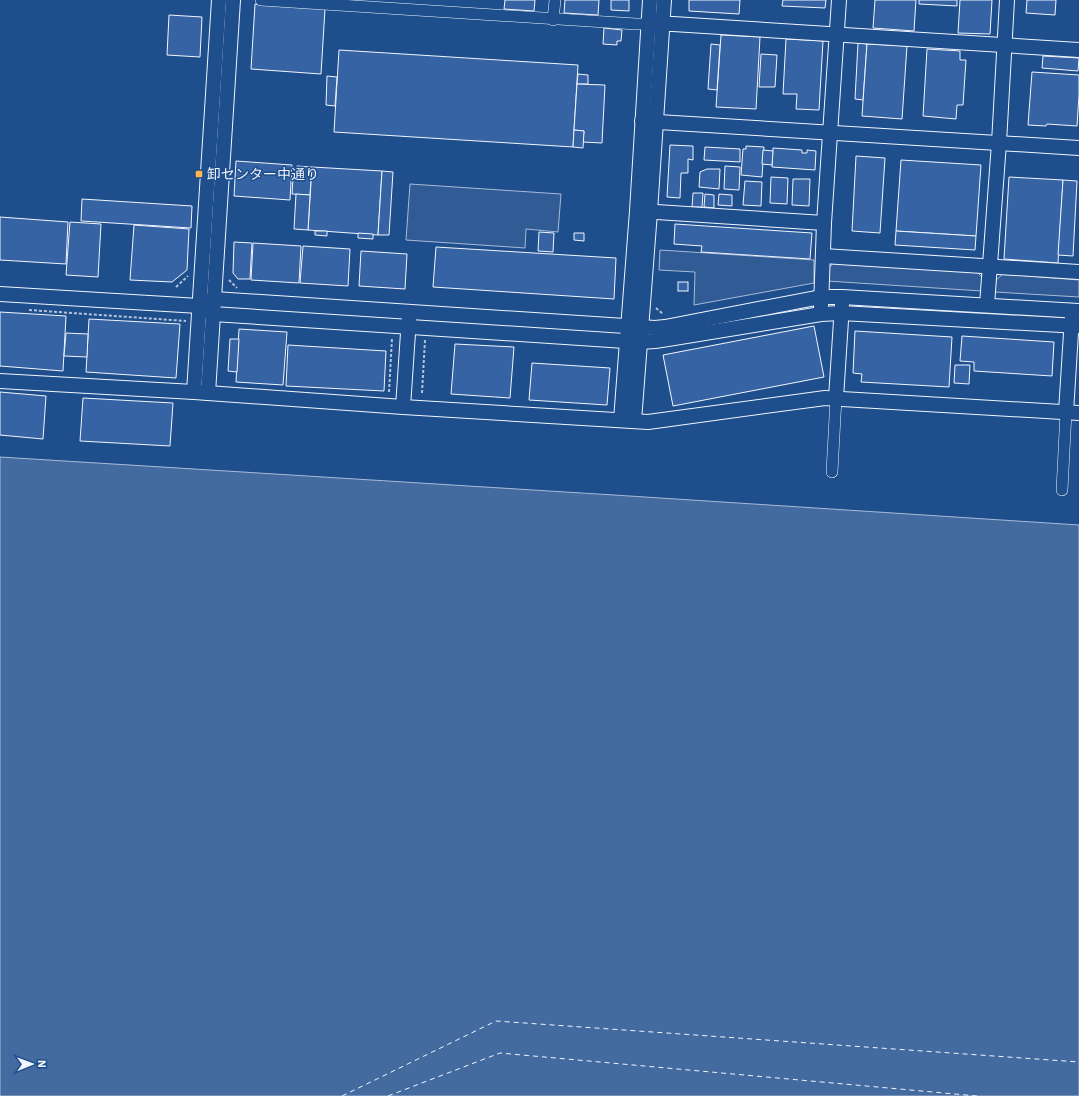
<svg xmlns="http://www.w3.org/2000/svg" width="1079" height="1096" font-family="'IBM Plex Sans','Noto Sans JP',sans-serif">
<rect width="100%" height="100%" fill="#1f4e8c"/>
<g fill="#305b95" stroke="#a8bbd7">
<path d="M 410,184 L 561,194 L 558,232 L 526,229 L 525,248 L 406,240 Z"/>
<path d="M 660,250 L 814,260 L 814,283 L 694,305 L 695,272 L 659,270 Z"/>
<path d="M 834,262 L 976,271 L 983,278 L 982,291 L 827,281 L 828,269 Z"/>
<path d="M 1003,274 L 1079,280 L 1079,297 L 995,292 L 996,280 Z"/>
</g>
<path fill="#446ba0" stroke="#a8bbd7" d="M 0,457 L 614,495 L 1079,525 L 1079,1096 L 0,1096 Z"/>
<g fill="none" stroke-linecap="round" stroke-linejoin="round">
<g stroke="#f2f6ff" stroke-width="1" stroke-dasharray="5 4" stroke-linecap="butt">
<path d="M 342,1096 L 496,1021 L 1079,1062"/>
<path d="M 388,1096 L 500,1053 L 977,1096"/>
</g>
</g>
<g fill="#3563a3" stroke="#f2f6ff">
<path d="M 505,0 L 535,0 L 534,11 L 504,9 Z"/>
<path d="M 565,0 L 599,0 L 598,15 L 564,13 Z"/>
<path d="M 611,0 L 629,0 L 629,11 L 611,10 Z"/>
<path d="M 689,0 L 740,0 L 739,14 L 689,11 Z"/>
<path d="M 783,0 L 826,0 L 825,8 L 782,6 Z"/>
<path d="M 875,0 L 916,0 L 914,31 L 873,28 Z"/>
<path d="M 919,0 L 957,0 L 957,6 L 919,4 Z"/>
<path d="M 960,0 L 992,0 L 990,34 L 958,33 Z"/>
<path d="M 1027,0 L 1056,0 L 1055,15 L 1026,13 Z"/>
<path d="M 255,4 L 325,9 L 321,74 L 251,69 Z"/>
<path d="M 169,15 L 202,17 L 200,57 L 167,55 Z"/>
<path d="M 604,28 L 622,30 L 621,41 L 617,41 L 617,45 L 603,44 Z"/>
<path d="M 721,35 L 760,37 L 756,109 L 716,107 Z"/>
<path d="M 786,39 L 823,41 L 819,110 L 796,109 L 797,94 L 783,94 Z"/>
<path d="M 858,43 L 867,44 L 863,100 L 855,99 Z"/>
<path d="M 711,44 L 720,45 L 717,90 L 708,89 Z"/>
<path d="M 867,44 L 907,46 L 902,119 L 862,116 Z"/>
<path d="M 927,49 L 960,51 L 960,60 L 966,60 L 963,105 L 957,105 L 956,119 L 923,116 Z"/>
<path d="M 339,50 L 578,65 L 573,147 L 334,132 Z"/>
<path d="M 761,54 L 777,55 L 775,87 L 759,87 Z"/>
<path d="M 1043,56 L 1079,58 L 1078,71 L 1042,68 Z"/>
<path d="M 1032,72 L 1079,75 L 1079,95 L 1077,126 L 1047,124 L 1046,126 L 1028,125 Z"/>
<path d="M 578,74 L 588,75 L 588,84 L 577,84 Z"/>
<path d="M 327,76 L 337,77 L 335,106 L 326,105 Z"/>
<path d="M 577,84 L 605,85 L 602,143 L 583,142 L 584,131 L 574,130 Z"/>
<path d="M 574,130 L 584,131 L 583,148 L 573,147 Z"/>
<path d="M 670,145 L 693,146 L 693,160 L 688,159 L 688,173 L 681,173 L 680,198 L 667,197 Z"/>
<path d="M 746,146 L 764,147 L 762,177 L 741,175 L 743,149 L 746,149 Z"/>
<path d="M 705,147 L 740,149 L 740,162 L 704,160 Z"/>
<path d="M 773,148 L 802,150 L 802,153 L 807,153 L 807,150 L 816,151 L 815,170 L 772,167 Z"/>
<path d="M 763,150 L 773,151 L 772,165 L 762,164 Z"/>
<path d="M 856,156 L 885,158 L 880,233 L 852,231 Z"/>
<path d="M 901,160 L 981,165 L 976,236 L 896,231 Z"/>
<path d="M 236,161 L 292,165 L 290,200 L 234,196 Z"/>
<path d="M 297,166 L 312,167 L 310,195 L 292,194 L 293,178 L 296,178 Z"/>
<path d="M 725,166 L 740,167 L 739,190 L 724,189 Z"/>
<path d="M 312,167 L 382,171 L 378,235 L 308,230 Z"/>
<path d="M 707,169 L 720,169 L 719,189 L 699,187 L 700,172 Z"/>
<path d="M 382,171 L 393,172 L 389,235 L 378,235 Z"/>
<path d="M 771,177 L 788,178 L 787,204 L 770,203 Z"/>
<path d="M 1009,177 L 1063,180 L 1058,263 L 1004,259 Z"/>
<path d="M 793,179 L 810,179 L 809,206 L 792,205 Z"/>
<path d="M 1063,180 L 1077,181 L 1073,256 L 1058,255 Z"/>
<path d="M 745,181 L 762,182 L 761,206 L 743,205 Z"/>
<path d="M 693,193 L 703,193 L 702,207 L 692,207 Z"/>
<path d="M 296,194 L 310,195 L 308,230 L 294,229 Z"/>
<path d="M 705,194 L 714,195 L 714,208 L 704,207 Z"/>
<path d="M 719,194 L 732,195 L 732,206 L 718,205 Z"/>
<path d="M 82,199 L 192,206 L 191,228 L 81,221 Z"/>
<path d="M 0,217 L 68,222 L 66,264 L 0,260 Z"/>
<path d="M 70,222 L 101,224 L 98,277 L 66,275 Z"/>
<path d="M 675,224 L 812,233 L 810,259 L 701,252 L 702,246 L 674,244 Z"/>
<path d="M 134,225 L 189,229 L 187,270 L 172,282 L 130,280 Z"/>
<path d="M 315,231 L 327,231 L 327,236 L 315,235 Z"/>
<path d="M 896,231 L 976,236 L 975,250 L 895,245 Z"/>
<path d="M 539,232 L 554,233 L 553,252 L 538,251 Z"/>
<path d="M 358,233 L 373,234 L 373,239 L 358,238 Z"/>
<path d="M 574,233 L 584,233 L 584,241 L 574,240 Z"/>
<path d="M 234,242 L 252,243 L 250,279 L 238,279 L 233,273 Z"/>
<path d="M 253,243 L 301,246 L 299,283 L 251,280 Z"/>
<path d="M 303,246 L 350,249 L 348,286 L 300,283 Z"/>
<path d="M 436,247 L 616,258 L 614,299 L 433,287 Z"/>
<path d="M 361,251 L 407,254 L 405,289 L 359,286 Z"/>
<rect x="678" y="282" width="10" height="9"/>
<path d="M 0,312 L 66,316 L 63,371 L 0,366 Z"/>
<path d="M 89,319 L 180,324 L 176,378 L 86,372 Z"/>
<path d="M 814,326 L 824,377 L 673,406 L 663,355 Z"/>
<path d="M 239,329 L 287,332 L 283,385 L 236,382 Z"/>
<path d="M 855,331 L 952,337 L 949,387 L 861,382 L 862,374 L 853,373 Z"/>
<path d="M 66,333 L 88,334 L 87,357 L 64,356 Z"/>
<path d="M 962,336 L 1054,342 L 1052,376 L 974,371 L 974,362 L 960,361 Z"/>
<path d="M 230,339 L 239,339 L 237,372 L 228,371 Z"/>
<path d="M 455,344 L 514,347 L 510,398 L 451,394 Z"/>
<path d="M 288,345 L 386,351 L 384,391 L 286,386 Z"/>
<path d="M 532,363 L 610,368 L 607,405 L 529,400 Z"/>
<path d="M 955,365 L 970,365 L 969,384 L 954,383 Z"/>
<path d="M 0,392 L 46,396 L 43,439 L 0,435 Z"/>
<path d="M 83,398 L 173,403 L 170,446 L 80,441 Z"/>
</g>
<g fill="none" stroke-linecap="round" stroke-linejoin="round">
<defs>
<g id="minor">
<path d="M 261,0 L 636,24 L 649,24"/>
<path d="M 553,20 L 555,0"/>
<path d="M 832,472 L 836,398"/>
<path d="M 1062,490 L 1066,412"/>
</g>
<g id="tertiary">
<path d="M 649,24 L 673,24 L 1079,50"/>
<path d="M 642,121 L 1079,148"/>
<path d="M 641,211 L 824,223"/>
<path d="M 823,256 L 1079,272"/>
<path d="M 0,294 L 199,306 L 214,299 L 655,328 L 665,327 L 821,297 L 842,297 L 1079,311"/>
<path d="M 987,305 L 999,143 L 1007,0"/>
<path d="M 199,306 L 213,314 L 640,342 L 655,341 L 668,339 L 821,314 L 841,313 L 1079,326"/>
<path d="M 821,307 L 824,223 L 839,0"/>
<path d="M 0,381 L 194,392 L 403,407 L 648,422 L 825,398 L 1079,413"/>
<path d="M 194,392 L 219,0"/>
<path d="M 208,393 L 233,0"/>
<path d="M 836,398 L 842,305"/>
<path d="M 403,407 L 409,318"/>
<path d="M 1066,412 L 1072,317"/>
<path d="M 621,420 L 637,211 L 650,0"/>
<path d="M 634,421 L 650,212 L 664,0"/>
</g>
</defs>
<use href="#minor" stroke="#f2f6ff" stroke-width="12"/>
<use href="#tertiary" stroke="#f2f6ff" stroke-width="16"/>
<g stroke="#b3c4dc" stroke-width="2" stroke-dasharray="3 2" stroke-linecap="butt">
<path d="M 229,280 L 237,288"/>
<path d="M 176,287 L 188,276"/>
<path d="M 656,308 L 663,314"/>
<path d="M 29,310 L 186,321"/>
<path d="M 389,392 L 392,338"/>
<path d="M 422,393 L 425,340"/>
</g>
<use href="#minor" stroke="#1f4e8c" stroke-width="11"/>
<use href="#tertiary" stroke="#1f4e8c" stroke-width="14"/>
</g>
<rect fill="#ffb74d" stroke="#1f4e8c" stroke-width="1.5" x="195" y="170" width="8" height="8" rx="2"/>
<g text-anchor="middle" stroke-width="3" stroke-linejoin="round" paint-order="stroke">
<g font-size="14" fill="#f2f6ff" stroke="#1f4e8c" text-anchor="start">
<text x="207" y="179">卸センター中通り</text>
</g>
</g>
<g transform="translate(32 1064) rotate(89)" stroke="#1f4e8c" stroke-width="3" paint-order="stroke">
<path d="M0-3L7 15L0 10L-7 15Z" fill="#f2f6ff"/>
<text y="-6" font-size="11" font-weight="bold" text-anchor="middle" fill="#f2f6ff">N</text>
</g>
</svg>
